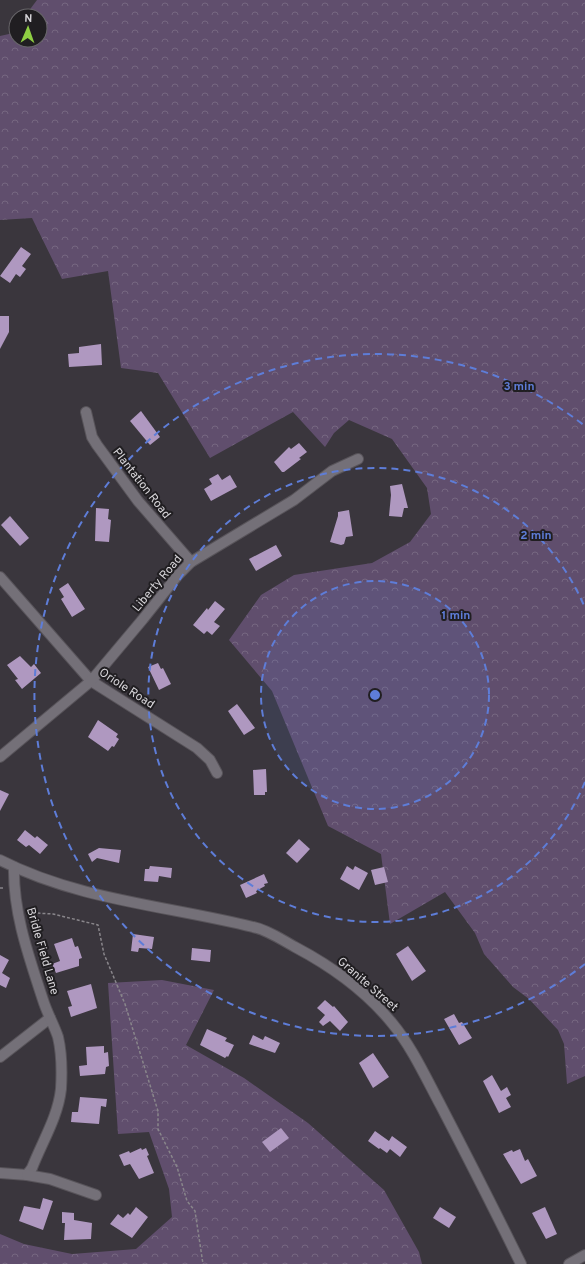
<svg xmlns="http://www.w3.org/2000/svg" width="585" height="1264" font-family="Overpass,sans-serif">
<defs>
<pattern id="forest-crowns" width="20" height="18" patternUnits="userSpaceOnUse"><rect width="20" height="18" fill="#604e6d"/><path d="M2 6a3 3 0 1 1 6 0M12 15a3 3 0 1 1 6 0" fill="none" stroke="#766781"/></pattern>
</defs>
<rect width="100%" height="100%" fill="#3a363d"/>
<g fill="url(#forest-crowns)">
<path d="M 37,0 L 585,0 L 585,1076 L 567,1084 L 564,1044 L 558,1030 L 529,999 L 513,987 L 484,954 L 475,933 L 445,892 L 390,924 L 381,854 L 328,826 L 272,691 L 229,640 L 261,595 L 294,575 L 372,563 L 410,542 L 431,514 L 427,488 L 392,439 L 349,420 L 334,433 L 325,447 L 293,412 L 210,458 L 158,373 L 121,368 L 108,271 L 62,279 L 32,218 L 0,220 L 0,36 L 9,34 L 16,27 L 16,40 L 40,40 L 40,16 L 25,16 Z"/>
<path d="M 162,980 L 214,990 L 186,1045 L 244,1078 L 308,1123 L 384,1190 L 419,1252 L 422,1264 L 0,1264 L 0,1234 L 24,1244 L 72,1254 L 136,1249 L 172,1217 L 169,1189 L 149,1132 L 118,1134 L 108,983 Z"/>
</g>
<g fill="#af98c0">
<path d="M 21,247 L 31,254 L 22,266 L 26,269 L 20,277 L 16,274 L 10,283 L 0,276 Z"/>
<path d="M 0,316 L 9,316 L 9,332 L 0,349 Z"/>
<path d="M 101,344 L 102,365 L 69,367 L 68,354 L 79,353 L 79,347 Z"/>
<path d="M 141,411 L 160,437 L 150,445 L 130,421 Z"/>
<path d="M 299,443 L 307,452 L 299,458 L 301,459 L 284,472 L 282,472 L 274,462 L 289,447 L 291,449 Z"/>
<path d="M 218,474 L 222,480 L 230,475 L 237,487 L 211,501 L 204,489 L 212,484 L 209,479 Z"/>
<path d="M 402,484 L 408,508 L 404,508 L 402,517 L 389,516 L 391,495 L 390,486 Z"/>
<path d="M 96,508 L 109,509 L 108,519 L 111,520 L 109,542 L 95,541 Z"/>
<path d="M 349,510 L 353,536 L 346,537 L 344,544 L 341,545 L 330,542 L 338,516 L 338,512 Z"/>
<path d="M 10,516 L 29,538 L 20,546 L 1,525 Z"/>
<path d="M 276,545 L 282,556 L 256,571 L 249,559 Z"/>
<path d="M 68,583 L 85,609 L 72,617 L 61,599 L 64,597 L 59,589 Z"/>
<path d="M 215,601 L 225,609 L 214,622 L 220,626 L 212,635 L 207,631 L 204,634 L 193,625 L 207,608 L 208,610 Z"/>
<path d="M 20,656 L 31,667 L 34,664 L 41,673 L 22,689 L 15,680 L 18,679 L 7,665 Z"/>
<path d="M 158,663 L 161,669 L 163,668 L 171,684 L 159,690 L 148,667 Z"/>
<path d="M 237,704 L 255,728 L 244,735 L 228,711 Z"/>
<path d="M 98,720 L 118,734 L 116,737 L 119,739 L 114,747 L 112,746 L 108,751 L 88,737 Z"/>
<path d="M 266,769 L 267,792 L 265,792 L 265,795 L 254,795 L 253,770 Z"/>
<path d="M 0,790 L 9,794 L 0,811 Z"/>
<path d="M 25,830 L 35,838 L 37,836 L 48,845 L 40,854 L 29,845 L 26,847 L 17,840 Z"/>
<path d="M 299,839 L 310,849 L 297,863 L 286,853 Z"/>
<path d="M 99,848 L 121,850 L 119,863 L 97,858 L 92,862 L 88,854 Z"/>
<path d="M 150,866 L 172,868 L 171,878 L 159,876 L 158,882 L 144,881 L 145,869 L 149,869 Z"/>
<path d="M 347,866 L 353,870 L 355,866 L 368,873 L 359,890 L 340,879 Z"/>
<path d="M 384,867 L 388,882 L 375,885 L 371,870 Z"/>
<path d="M 264,874 L 268,883 L 264,884 L 265,886 L 256,891 L 257,893 L 246,898 L 240,885 Z"/>
<path d="M 133,934 L 154,937 L 152,949 L 139,948 L 138,952 L 131,951 Z"/>
<path d="M 72,938 L 75,947 L 78,946 L 82,958 L 79,959 L 79,966 L 56,973 L 52,964 L 60,961 L 54,944 Z"/>
<path d="M 408,946 L 426,971 L 412,981 L 396,954 Z"/>
<path d="M 192,948 L 211,950 L 210,962 L 191,960 Z"/>
<path d="M 0,955 L 9,960 L 2,973 L 10,978 L 6,988 L 0,985 Z"/>
<path d="M 91,984 L 97,1008 L 71,1017 L 68,1007 L 72,1006 L 67,991 Z"/>
<path d="M 325,1000 L 333,1007 L 334,1006 L 348,1022 L 340,1031 L 330,1021 L 323,1026 L 319,1022 L 325,1015 L 317,1008 Z"/>
<path d="M 454,1014 L 459,1023 L 462,1022 L 472,1038 L 459,1045 L 444,1019 Z"/>
<path d="M 207,1029 L 227,1038 L 225,1041 L 234,1045 L 228,1057 L 227,1056 L 225,1058 L 200,1045 Z"/>
<path d="M 253,1035 L 263,1040 L 265,1036 L 280,1043 L 275,1053 L 249,1044 Z"/>
<path d="M 104,1046 L 104,1053 L 108,1052 L 109,1066 L 106,1067 L 105,1074 L 80,1076 L 79,1066 L 87,1065 L 86,1047 Z"/>
<path d="M 373,1053 L 389,1077 L 373,1088 L 359,1063 Z"/>
<path d="M 492,1075 L 501,1091 L 507,1087 L 511,1095 L 506,1098 L 511,1107 L 499,1113 L 483,1081 Z"/>
<path d="M 80,1097 L 107,1099 L 106,1107 L 101,1106 L 99,1124 L 71,1122 L 72,1112 L 78,1112 Z"/>
<path d="M 281,1128 L 289,1138 L 270,1152 L 262,1142 Z"/>
<path d="M 375,1131 L 389,1141 L 392,1136 L 407,1147 L 400,1157 L 390,1149 L 387,1153 L 380,1148 L 379,1149 L 368,1141 Z"/>
<path d="M 141,1148 L 142,1150 L 146,1148 L 149,1155 L 147,1156 L 154,1173 L 139,1179 L 130,1164 L 124,1166 L 119,1155 L 129,1151 L 130,1153 Z"/>
<path d="M 520,1149 L 525,1161 L 528,1159 L 537,1176 L 521,1184 L 503,1154 L 512,1150 L 513,1152 Z"/>
<path d="M 43,1198 L 53,1201 L 43,1230 L 19,1221 L 24,1206 L 40,1209 Z"/>
<path d="M 136,1207 L 148,1217 L 132,1238 L 110,1224 L 118,1214 L 123,1218 L 128,1213 L 130,1215 Z"/>
<path d="M 440,1207 L 456,1217 L 449,1228 L 433,1218 Z"/>
<path d="M 545,1207 L 557,1234 L 546,1239 L 532,1213 Z"/>
<path d="M 62,1212 L 74,1213 L 74,1220 L 92,1223 L 91,1239 L 64,1240 L 65,1223 L 62,1223 Z"/>
</g>
<g fill="none" stroke-linecap="round" stroke-linejoin="round">
<defs>
<g id="minor">
<path d="M 86,412 L 92,437 L 97,445 L 138,501 L 191,562"/>
<path d="M 0,577 L 91,681 L 197,748 L 210,760 L 217,773"/>
<path d="M 0,757 L 91,681 L 143,619 L 178,575 L 191,562 L 294,500 L 332,471 L 358,459"/>
<path d="M 0,860 C 78,900 169,906 253,927 C 268,930 282,940 295,947 C 331,966 366,991 392,1023 C 412,1047 426,1078 441,1106 C 468,1158 495,1211 521,1264"/>
<path d="M 0,1057 L 50,1018"/>
<path d="M 0,1173 L 27,1175 L 32,1168 C 42,1142 58,1117 61,1089 C 62,1072 62,1054 58,1037 C 54,1025 47,1013 43,1000 C 29,957 13,913 14,867"/>
<path d="M 27,1175 L 50,1179 L 96,1195"/>
<path d="M 569,1264 L 585,1255"/>
</g>
</defs>
<use href="#minor" stroke="#58545a" stroke-width="12"/>
<g stroke="#89868b" stroke-width="1.5" stroke-dasharray="3 2" stroke-linecap="butt">
<path d="M 0,888 L 5,888"/>
<path d="M 28,910 L 36,913 L 53,914 L 98,925 L 104,954 L 125,1004 L 158,1111 L 158,1129 L 177,1167 L 187,1201 L 195,1211 L 203,1264"/>
</g>
<use href="#minor" stroke="#747078" stroke-width="10"/>
</g>
<circle cx="375" cy="695" r="114" fill="#5e7dd8" fill-opacity=".12"/>
<g fill="none" stroke="#5e7dd8" stroke-width="2" stroke-dasharray="7 5">
<circle cx="375" cy="695" r="114"/>
<path d="M585 782A227 227 0 1 1 585 608"/>
<path d="M585 964A341 341 0 1 1 585 426"/>
</g>
<g text-anchor="middle" stroke-width="4" stroke-linejoin="round" paint-order="stroke">
<g font-size="12" fill="#d7d5d9" stroke="#201e21">
<text transform="translate(142 483) rotate(52)" y="4">Plantation Road</text>
<text transform="translate(157 583) rotate(-50)" y="4">Liberty Road</text>
<text transform="translate(127 688) rotate(33)" y="4">Oriole Road</text>
<text transform="translate(43 951) rotate(74)" y="4">Bridle Field Lane</text>
<text transform="translate(368 984) rotate(41)" y="4">Granite Street</text>
</g>
</g>
<circle cx="375" cy="695" r="6" fill="#5e7dd8" stroke="#201e21" stroke-width="2"/>
<g font-size="12" text-anchor="middle" font-weight="bold" fill="#5e7dd8" stroke="#201e21" stroke-width="4" stroke-linejoin="round" paint-order="stroke">
<text x="519" y="390">3 min</text>
<text x="536" y="539">2 min</text>
<text x="456" y="619">1 min</text>
</g>
<g transform="translate(28 28) rotate(2)"><circle r="19" fill="#201e21" stroke="#69676b"/>
<path d="M0-3L7 15L0 10L-7 15Z" fill="#8ece43"/>
<text y="-6" font-size="11" font-weight="bold" text-anchor="middle" fill="#d7d5d9">N</text>
</g>
</svg>
